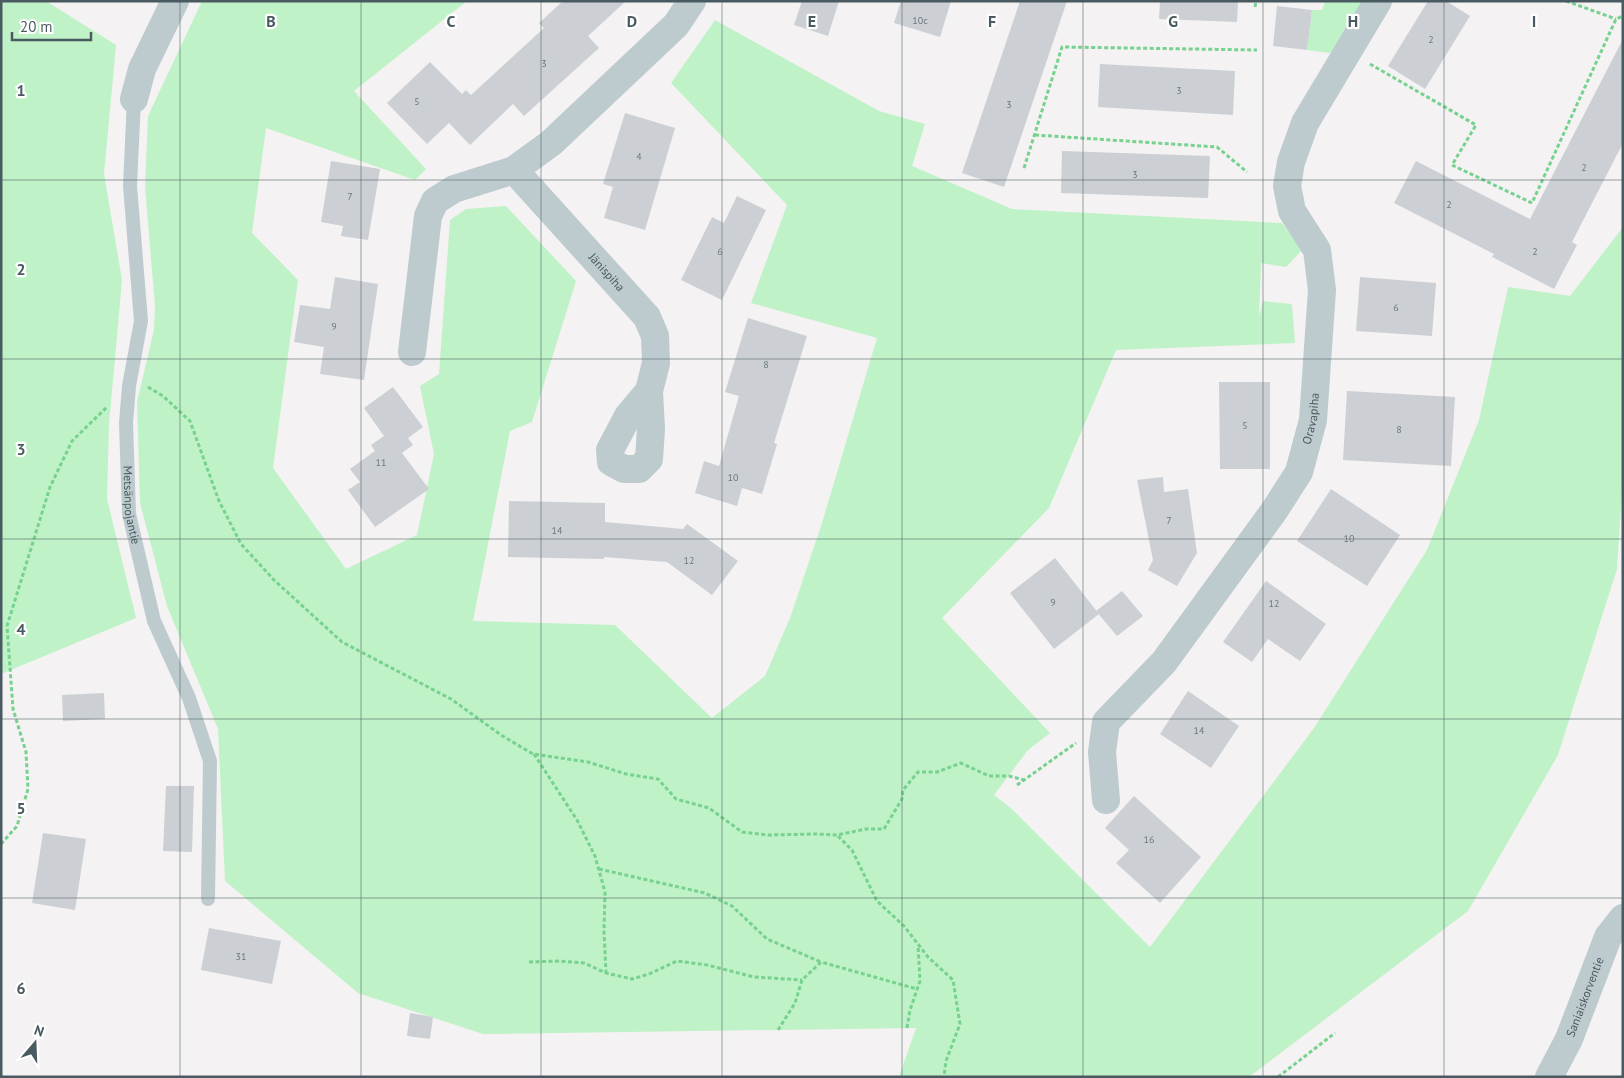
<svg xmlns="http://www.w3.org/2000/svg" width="1624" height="1078" font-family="'PT Sans',sans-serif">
<rect width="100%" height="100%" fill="#f4f2f2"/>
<g fill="#c0f2c7">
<path d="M 1,1 L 46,1 L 116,45 L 104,174 L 122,280 L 109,425 L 107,499 L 136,618 L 1,674 Z"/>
<path d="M 202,1 L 467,1 L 354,91 L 426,169 L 415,180 L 266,128 L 252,233 L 298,280 L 273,468 L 346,569 L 417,535 L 434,454 L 420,386 L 439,374 L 450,220 L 466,209 L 506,206 L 576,281 L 532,422 L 510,431 L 473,621 L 615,625 L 712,718 L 765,676 L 790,618 L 822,523 L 877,338 L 751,303 L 787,205 L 671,83 L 715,20 L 879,111 L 925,124 L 912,166 L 1012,209 L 1282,223 L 1302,250 L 1286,267 L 1261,263 L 1259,317 L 1263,301 L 1292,304 L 1295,343 L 1116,350 L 1049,508 L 942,618 L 1050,733 L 1028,750 L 994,795 L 1013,810 L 1150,947 L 1314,728 L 1427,550 L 1479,420 L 1508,287 L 1570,296 L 1623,227 L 1623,475 L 1617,569 L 1558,755 L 1468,911 L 1249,1077 L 899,1077 L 916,1028 L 483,1034 L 358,993 L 225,881 L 218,729 L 167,606 L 140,503 L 137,402 L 154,330 L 155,306 L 145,187 L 148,116 Z"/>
<path d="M 1325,1 L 1362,1 L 1334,49 L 1330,53 L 1307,50 L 1312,10 L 1322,10 Z"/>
</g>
<g fill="#ccd0d4">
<path d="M 563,1 L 626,1 L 588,36 L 599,48 L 524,116 L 513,104 L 470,145 L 449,123 L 427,144 L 387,103 L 430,62 L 462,94 L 466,90 L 471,95 L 544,28 L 539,23 Z"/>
<path d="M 802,1 L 839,1 L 828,36 L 794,25 Z"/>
<path d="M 901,1 L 951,1 L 940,37 L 894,23 Z"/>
<path d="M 1020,1 L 1067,1 L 1004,187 L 962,173 Z"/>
<path d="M 1160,1 L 1238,1 L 1237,22 L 1159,19 Z"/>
<path d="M 1428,1 L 1446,1 L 1470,16 L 1425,89 L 1388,66 Z"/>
<path d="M 1277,6 L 1312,10 L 1307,50 L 1273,46 Z"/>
<path d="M 1623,39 L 1623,143 L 1572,242 L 1577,245 L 1554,289 L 1492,257 L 1494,254 L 1394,203 L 1416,161 L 1530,219 Z"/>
<path d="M 1100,64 L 1235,71 L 1233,115 L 1098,107 Z"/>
<path d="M 625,113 L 675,128 L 645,230 L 604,218 L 613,187 L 603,184 Z"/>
<path d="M 1062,151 L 1210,156 L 1208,198 L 1061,193 Z"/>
<path d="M 331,161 L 380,169 L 368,240 L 341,236 L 343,226 L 321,222 Z"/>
<path d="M 737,196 L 766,210 L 722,300 L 681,280 L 712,217 L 724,223 Z"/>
<path d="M 335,277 L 378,284 L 364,380 L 320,374 L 324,347 L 294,342 L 300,305 L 330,309 Z"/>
<path d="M 1360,277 L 1436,283 L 1432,336 L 1356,331 Z"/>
<path d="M 748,318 L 807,336 L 774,443 L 777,444 L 762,494 L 742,488 L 737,506 L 695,493 L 704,461 L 719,466 L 739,396 L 725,392 Z"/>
<path d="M 1219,382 L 1270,382 L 1270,469 L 1220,469 Z"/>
<path d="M 393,387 L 423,427 L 408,438 L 413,445 L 402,453 L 429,489 L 375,527 L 348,490 L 360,482 L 350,469 L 375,451 L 371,445 L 384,436 L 364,408 Z"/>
<path d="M 1347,391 L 1455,397 L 1451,466 L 1343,460 Z"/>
<path d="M 1163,477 L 1164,492 L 1188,489 L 1197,553 L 1177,586 L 1148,570 L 1153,560 L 1137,480 Z"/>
<path d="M 1331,489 L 1400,535 L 1367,586 L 1297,541 Z"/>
<path d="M 509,501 L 605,503 L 605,522 L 683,529 L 687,524 L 738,561 L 712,595 L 667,562 L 604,557 L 604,559 L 508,557 Z"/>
<path d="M 1055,558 L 1099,614 L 1054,649 L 1010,593 Z"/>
<path d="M 1266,581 L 1326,624 L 1300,661 L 1268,639 L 1252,662 L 1223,642 Z"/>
<path d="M 1122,591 L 1143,616 L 1117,636 L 1096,611 Z"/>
<path d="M 1188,691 L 1239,726 L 1211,768 L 1160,734 Z"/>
<path d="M 104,693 L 105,719 L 63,721 L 62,695 Z"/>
<path d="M 166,786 L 194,786 L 192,852 L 163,851 Z"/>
<path d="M 1134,796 L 1201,857 L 1160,903 L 1116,863 L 1129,850 L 1105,828 Z"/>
<path d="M 43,833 L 86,839 L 75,910 L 32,903 Z"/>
<path d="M 209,928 L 281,941 L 272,984 L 201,970 Z"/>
<path d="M 410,1013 L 433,1017 L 430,1039 L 407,1036 Z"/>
</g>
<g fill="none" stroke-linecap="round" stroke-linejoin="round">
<g stroke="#76d28e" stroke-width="3" stroke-dasharray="4 2.5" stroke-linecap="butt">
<path d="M 1566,1 L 1616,19"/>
<path d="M 1255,7 L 1256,1"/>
<path d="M 1370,64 L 1476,125 L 1452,165 L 1532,203 L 1616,19 L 1623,16"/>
<path d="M 1035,135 L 1217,147 L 1247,172"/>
<path d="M 1024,168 L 1062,47 L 1257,50"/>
<path d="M 148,387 L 163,396 L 190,421 L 219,501 L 241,544 L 274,580 L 342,642 L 451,699 L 501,735 L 533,754 L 588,762 L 626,774 L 658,779 L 676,799 L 709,808 L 742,832 L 768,835 L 816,834 L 837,835 L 866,829 L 884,829 L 902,799 L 903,790 L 918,772 L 937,772 L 961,763 L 989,776 L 1009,776 L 1024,780"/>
<path d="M 534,754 L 577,820 L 595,856 L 605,892 L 604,931 L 606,973"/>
<path d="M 1017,785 L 1076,743"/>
<path d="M 838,836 L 852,850 L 877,901 L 904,926 L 928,957 L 953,980 L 960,1024 L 946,1061 L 944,1077"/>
<path d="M 1,844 L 17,826 L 28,789 L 26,752 L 13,709 L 7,626 L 50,487 L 72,441 L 107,407"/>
<path d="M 599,869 L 705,893 L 732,906 L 767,939 L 821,962"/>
<path d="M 529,962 L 559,961 L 584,963 L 606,973 L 632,979 L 649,974 L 677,961 L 707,965 L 754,977 L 802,980"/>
<path d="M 907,1028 L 910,1010 L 920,981 L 918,945"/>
<path d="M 778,1030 L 795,1003 L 802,980 L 821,962 L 917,989"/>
<path d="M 1278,1077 L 1335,1033"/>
</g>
<path stroke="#bdcbcf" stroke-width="14" id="s1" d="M 134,99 L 130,186 L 141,321 L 129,386 L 126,423 L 129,514 L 154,621 L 189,698 L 210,761 L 208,899"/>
<g stroke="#bdcbcf" stroke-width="28">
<path d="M 134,99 L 142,69 L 175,1"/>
<path id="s2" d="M 514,170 L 647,317 L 655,336 L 656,363 L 649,391 L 651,429 L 649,459 L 639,469 L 624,469 L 611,462 L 610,450 L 628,416 L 649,391"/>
<path d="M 412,352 L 428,216 L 435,201 L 454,189 L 514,170 L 551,143 L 676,25 L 692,1"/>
<path id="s3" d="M 1106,800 L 1102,752 L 1106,722 L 1164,662 L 1274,511 L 1299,472 L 1313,420 L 1322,290 L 1317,250 L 1292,211 L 1287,186 L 1291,162 L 1305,123 L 1378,1"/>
<path id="s4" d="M 1549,1077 L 1569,1039 L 1608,937 L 1623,918"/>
</g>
</g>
<path fill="none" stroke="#495b61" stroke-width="1" stroke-opacity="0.55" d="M 180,1 L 180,1077M 361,1 L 361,1077M 541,1 L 541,1077M 722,1 L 722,1077M 902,1 L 902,1077M 1083,1 L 1083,1077M 1263,1 L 1263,1077M 1444,1 L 1444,1077M 1,180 L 1623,180M 1,359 L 1623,359M 1,539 L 1623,539M 1,719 L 1623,719M 1,898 L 1623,898"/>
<g text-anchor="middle" stroke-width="4.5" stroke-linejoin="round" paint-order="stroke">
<g font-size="10" fill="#6a787e">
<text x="920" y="24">10c</text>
<text x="1431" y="43">2</text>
<text x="544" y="67">3</text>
<text x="1179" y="94">3</text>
<text x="417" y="105">5</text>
<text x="1009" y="108">3</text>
<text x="639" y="160">4</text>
<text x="1584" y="171">2</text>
<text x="1135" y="178">3</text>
<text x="350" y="200">7</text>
<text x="1449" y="208">2</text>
<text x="720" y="255">6</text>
<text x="1535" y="255">2</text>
<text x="1396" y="311">6</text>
<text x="334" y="330">9</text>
<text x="766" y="368">8</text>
<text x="1245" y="429">5</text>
<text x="1399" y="433">8</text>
<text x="381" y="466">11</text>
<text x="733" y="481">10</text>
<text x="1169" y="524">7</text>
<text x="557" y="534">14</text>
<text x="1349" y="542">10</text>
<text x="689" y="564">12</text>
<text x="1053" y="606">9</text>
<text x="1274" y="607">12</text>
<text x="1199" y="734">14</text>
<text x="1149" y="843">16</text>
<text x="241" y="960">31</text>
</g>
<g font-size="12" fill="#495b61" stroke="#fff">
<text dy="4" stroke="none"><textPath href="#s2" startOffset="138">Jänispiha</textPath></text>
<text dy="4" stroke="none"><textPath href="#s3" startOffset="450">Oravapiha</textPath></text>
<text dy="4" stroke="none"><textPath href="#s1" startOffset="408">Metsänpojantie</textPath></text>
<text dy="4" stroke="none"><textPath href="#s4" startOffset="88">Saniaiskorventie</textPath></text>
</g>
</g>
<g font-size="16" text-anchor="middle" font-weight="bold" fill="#495b61" stroke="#fff" stroke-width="4.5" stroke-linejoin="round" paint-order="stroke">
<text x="271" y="27">B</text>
<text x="451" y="27">C</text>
<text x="632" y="27">D</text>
<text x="812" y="27">E</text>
<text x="992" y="27">F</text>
<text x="1173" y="27">G</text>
<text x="1353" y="27">H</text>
<text x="1534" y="27">I</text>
<text x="21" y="96">1</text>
<text x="21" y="275">2</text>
<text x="21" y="455">3</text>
<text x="21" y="635">4</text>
<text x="21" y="814">5</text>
<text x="21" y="994">6</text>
</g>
<rect width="1624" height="1078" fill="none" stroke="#495b61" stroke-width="5"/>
<g transform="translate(35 1043) rotate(19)" stroke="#ffffff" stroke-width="4" paint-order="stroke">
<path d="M0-4L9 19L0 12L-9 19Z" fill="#495b61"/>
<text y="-8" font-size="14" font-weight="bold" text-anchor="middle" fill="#495b61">N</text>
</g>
<path d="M12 32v8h79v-8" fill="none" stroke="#495b61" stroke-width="2.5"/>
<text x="20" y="32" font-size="15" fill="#495b61" stroke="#ffffff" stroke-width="4" paint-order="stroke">20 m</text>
</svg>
